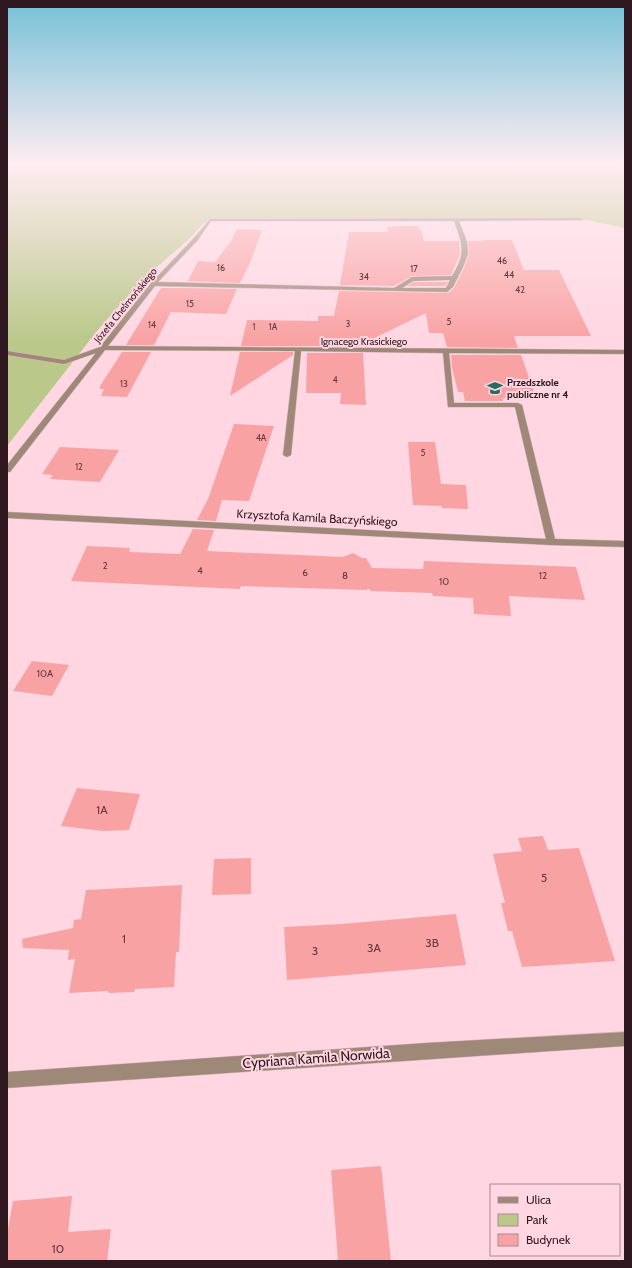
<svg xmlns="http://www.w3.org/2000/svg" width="632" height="1268" font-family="Cabin,sans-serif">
<rect width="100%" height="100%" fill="#ffd6e2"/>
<path fill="#bac88a" d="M 7,164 L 625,164 L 625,228 L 582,219 L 210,220 L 202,225 L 188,240 L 141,281 L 97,331 L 7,446 Z"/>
<g fill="#f9a2a3">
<path d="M 393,226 L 418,226 L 419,229 L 421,230 L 424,241 L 459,241 L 460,255 L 451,275 L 412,276 L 394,286 L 340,285 L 349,232 L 388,232 L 387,227 L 393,227 Z"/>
<path d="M 236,229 L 262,230 L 250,263 L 240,283 L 188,281 L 198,261 L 215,262 L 232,240 Z"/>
<path d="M 484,240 L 512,240 L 524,270 L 559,270 L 591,336 L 514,336 L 518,348 L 447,347 L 443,333 L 429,333 L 426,313 L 362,344 L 362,346 L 241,346 L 247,320 L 318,321 L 318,316 L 334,316 L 339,291 L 448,293 L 454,288 L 464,268 L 469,255 L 468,241 L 485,241 Z"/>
<path d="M 413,282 L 448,282 L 445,286 L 407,286 Z"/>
<path d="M 161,288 L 184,288 L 181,294 L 184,288 L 237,289 L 226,314 L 171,312 L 154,345 L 126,345 Z"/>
<path d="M 122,352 L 151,352 L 127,397 L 101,396 L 104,389 L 100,389 L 100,386 Z"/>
<path d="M 240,352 L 293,352 L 293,355 L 230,396 Z"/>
<path d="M 307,353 L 363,353 L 366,405 L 340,404 L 341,393 L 306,393 Z"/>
<path d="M 451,355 L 521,355 L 536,397 L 503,398 L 503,401 L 465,401 L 463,392 L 458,392 L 452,368 Z"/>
<path d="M 234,424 L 274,426 L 249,501 L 222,500 L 216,521 L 197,520 L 208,499 Z"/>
<path d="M 408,442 L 435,442 L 441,484 L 466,485 L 468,509 L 442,508 L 442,506 L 413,505 Z"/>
<path d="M 60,447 L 119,450 L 100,482 L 50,479 L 53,475 L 42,474 Z"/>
<path d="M 193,529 L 214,530 L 207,551 L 343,557 L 353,553 L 362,558 L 366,558 L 372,568 L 423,569 L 424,561 L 576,567 L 585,600 L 509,596 L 511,616 L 474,614 L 473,598 L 433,596 L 432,593 L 370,591 L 370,589 L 367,589 L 367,590 L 241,586 L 240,589 L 71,581 L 87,546 L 130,548 L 129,552 L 180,554 Z"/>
<path d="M 32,661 L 69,665 L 52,696 L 13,691 Z"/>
<path d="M 77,788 L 140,794 L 129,830 L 104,831 L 61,826 Z"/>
<path d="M 543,836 L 548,850 L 579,848 L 615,961 L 522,967 L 512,931 L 508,931 L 501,903 L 505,903 L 493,854 L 522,851 L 518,838 Z"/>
<path d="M 251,858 L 251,894 L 212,895 L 214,859 Z"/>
<path d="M 182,885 L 179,952 L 176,952 L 174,987 L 135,989 L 134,992 L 109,993 L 107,991 L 69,993 L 75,959 L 68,960 L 69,950 L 23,948 L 22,939 L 73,928 L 74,920 L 81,919 L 86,890 Z"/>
<path d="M 456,914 L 466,965 L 287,980 L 284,927 L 342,924 Z"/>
<path d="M 381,1166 L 391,1261 L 338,1261 L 331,1170 Z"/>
<path d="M 72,1196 L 68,1232 L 111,1229 L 107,1261 L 7,1261 L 7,1235 L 13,1201 Z"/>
</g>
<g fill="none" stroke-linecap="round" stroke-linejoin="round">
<defs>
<g id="minor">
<path d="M 582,218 L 584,220 L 459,221 L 467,242 L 468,254 L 463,267 L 453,287 L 447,292 L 155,286 L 108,346 L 625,350 L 625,354 L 449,353 L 454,403 L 518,403 L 522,405 L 555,539 L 625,541 L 625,547 L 551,545 L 7,518 L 7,512 L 546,539 L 515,407 L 448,407 L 443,353 L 301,351 L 291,455 L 287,457 L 283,455 L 295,351 L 105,350 L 10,472 L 7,472 L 7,465 L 96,353 L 64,364 L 7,355 L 7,351 L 64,360 L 100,347 L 151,283 L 193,239 L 210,219 ZM 211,221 L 454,221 C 463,245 466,254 452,276 L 412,277 L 394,288 L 158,282 L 197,241 ZM 450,280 L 446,288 L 402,288 L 413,281 Z"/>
<path d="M 625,1032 L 625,1046 L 7,1088 L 7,1072 L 426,1043 Z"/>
</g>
</defs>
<use href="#minor" stroke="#dab4bf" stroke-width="1"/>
<use href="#minor" fill="#9e8878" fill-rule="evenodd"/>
</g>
<linearGradient id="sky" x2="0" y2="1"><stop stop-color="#75c0d7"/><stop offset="0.48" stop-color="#ffedf2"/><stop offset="1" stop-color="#ffedf2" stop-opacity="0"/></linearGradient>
<rect width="632" height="341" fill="url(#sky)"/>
<defs>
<symbol id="school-bare" viewBox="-9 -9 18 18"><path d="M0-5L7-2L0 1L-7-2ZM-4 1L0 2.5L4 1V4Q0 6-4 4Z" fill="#286c60" stroke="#ffd6e2" stroke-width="2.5" paint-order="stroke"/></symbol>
</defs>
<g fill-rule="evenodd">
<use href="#school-bare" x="484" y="377" width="22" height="22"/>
</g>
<g text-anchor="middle" stroke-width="4" stroke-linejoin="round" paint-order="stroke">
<g font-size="9" fill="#623a41">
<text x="502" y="264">46</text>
<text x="221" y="271">16</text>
<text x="414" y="272">17</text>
<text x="509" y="278">44</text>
<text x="364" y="280">34</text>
<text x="520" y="293">42</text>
<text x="190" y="307">15</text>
<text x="449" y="325">5</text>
<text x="348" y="327">3</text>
<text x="152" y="328">14</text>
<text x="254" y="330">1</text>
<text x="273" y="330">1A</text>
<text x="335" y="383">4</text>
<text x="124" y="387">13</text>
<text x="261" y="441">4A</text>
<text x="423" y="456">5</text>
<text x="79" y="470">12</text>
</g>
<g font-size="10" fill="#301820" stroke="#ffd6e2">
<text transform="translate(125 305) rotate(-51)" y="4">Józefa Chełmońskiego</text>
<text x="364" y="345">Ignacego Krasickiego</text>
</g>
<g font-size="10" font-weight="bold" fill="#301820" stroke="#ffd6e2" text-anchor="start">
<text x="507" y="386">Przedszkole<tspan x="507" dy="12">publiczne nr 4</tspan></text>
</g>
<g font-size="10" fill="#623a41">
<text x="105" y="569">2</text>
<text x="200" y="574">4</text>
<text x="305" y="576">6</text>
<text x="345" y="579">8</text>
<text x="543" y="579">12</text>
<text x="444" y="585">10</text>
<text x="45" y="677">10A</text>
</g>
<g font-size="12" fill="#301820" stroke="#ffd6e2">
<text transform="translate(317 518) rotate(3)" y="4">Krzysztofa Kamila Baczyńskiego</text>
</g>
<g font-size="12" fill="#623a41">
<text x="102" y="814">1A</text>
<text x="544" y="882">5</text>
<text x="124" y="943">1</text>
<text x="432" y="947">3B</text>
<text x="374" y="952">3A</text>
<text x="315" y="955">3</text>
<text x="58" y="1253">10</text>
</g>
<g font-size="14" fill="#301820" stroke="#ffd6e2">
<text transform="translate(316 1058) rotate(-4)" y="5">Cypriana Kamila Norwida</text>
</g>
</g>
<rect width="632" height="1268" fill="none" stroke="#301820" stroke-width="16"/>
<rect x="490" y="1184" width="130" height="72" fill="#ffd6e2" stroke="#ac8a94"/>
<rect x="498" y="1197" width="20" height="6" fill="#9e8878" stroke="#ac8a94"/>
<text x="526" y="1204" font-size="12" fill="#301820">Ulica</text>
<rect x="498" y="1214" width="20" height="12" fill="#bac88a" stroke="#ac8a94"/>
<text x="526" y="1224" font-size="12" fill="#301820">Park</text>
<rect x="498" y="1234" width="20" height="12" fill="#f9a2a3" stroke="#ac8a94"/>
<text x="526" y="1244" font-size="12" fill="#301820">Budynek</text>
</svg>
